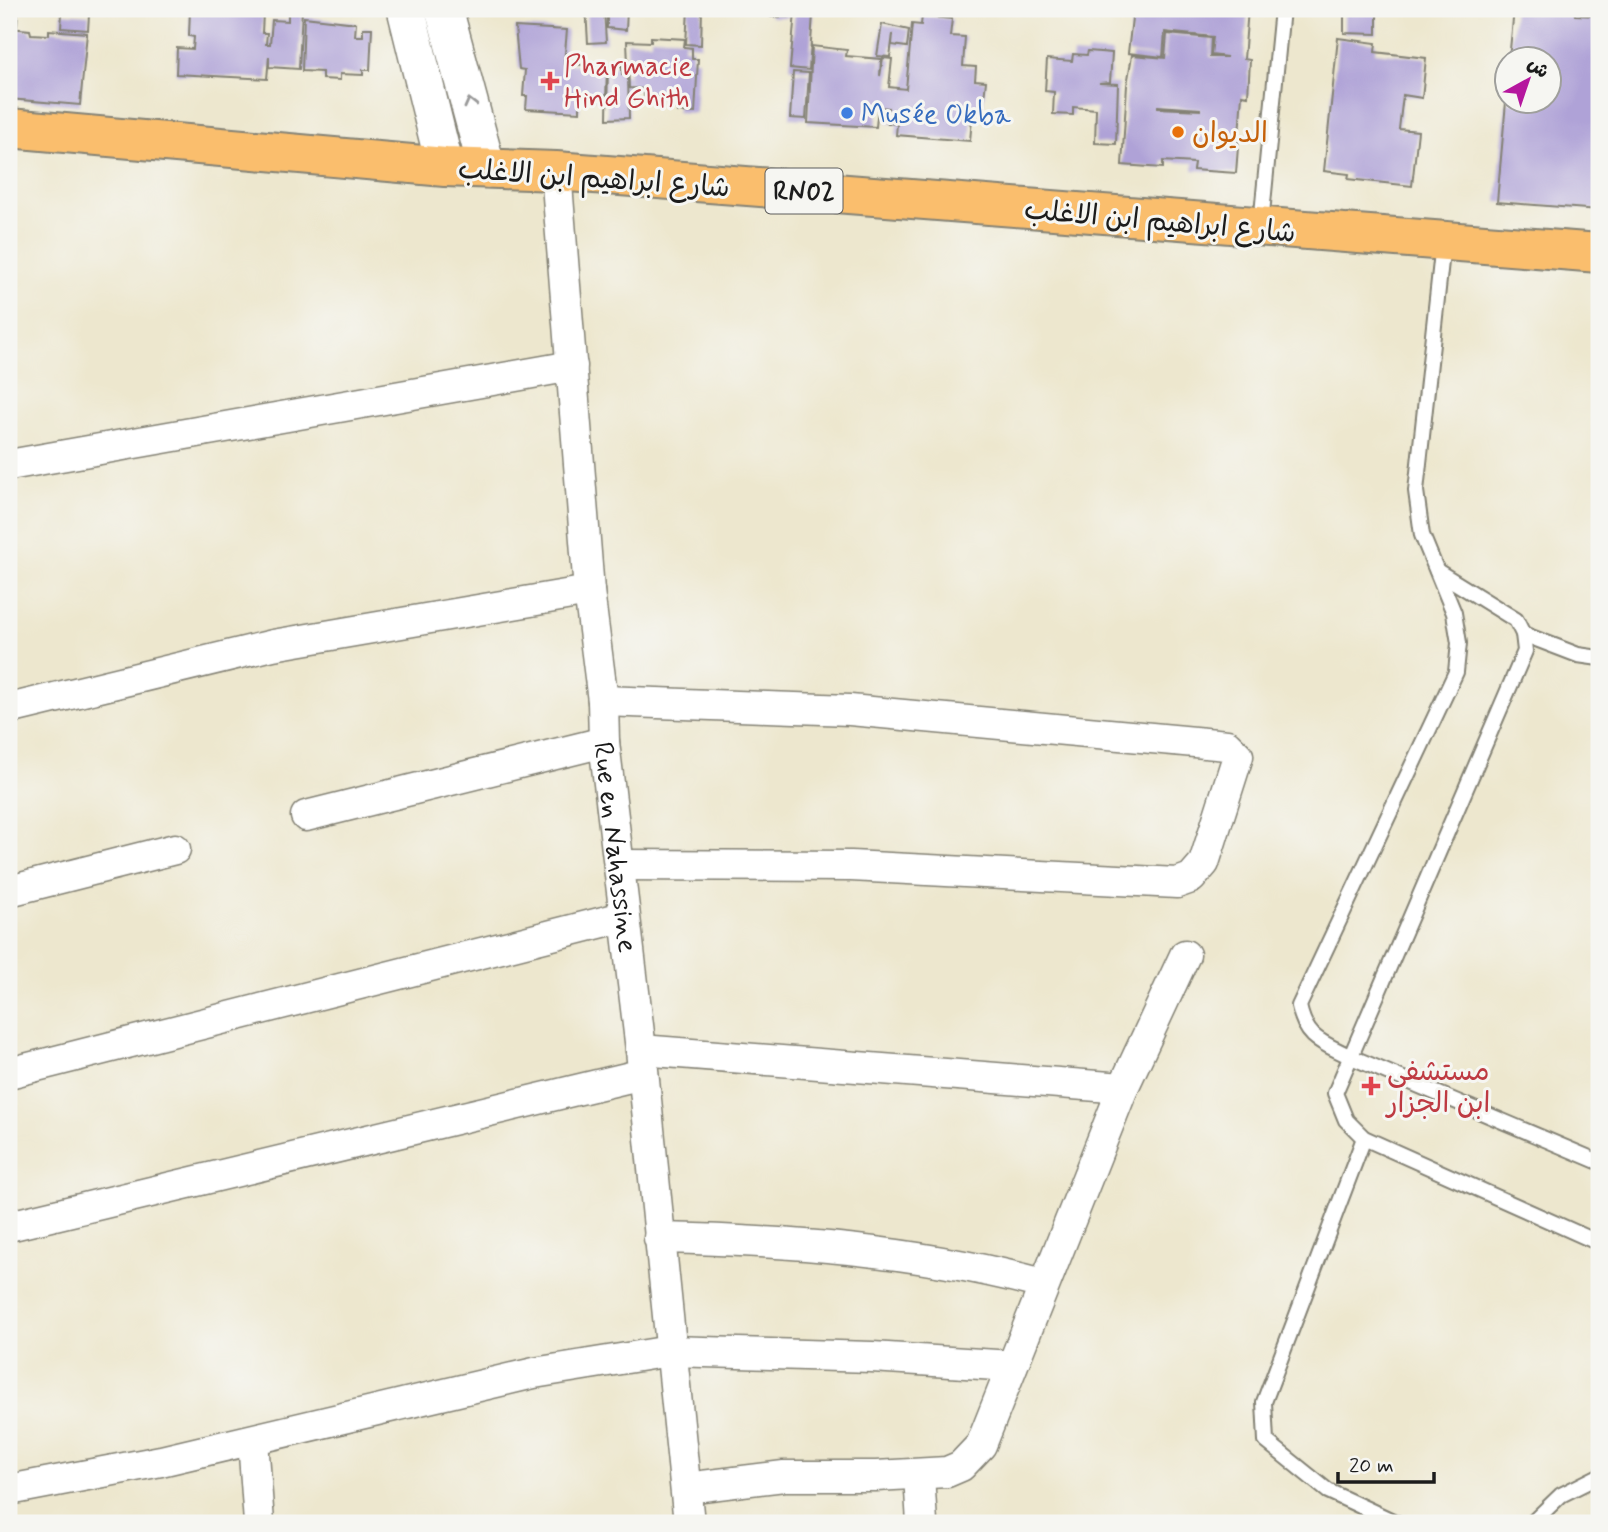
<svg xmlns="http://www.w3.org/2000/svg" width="1608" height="1532" font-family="Mynerve,'Playpen Sans Arabic',sans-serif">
<rect width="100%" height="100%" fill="#f6f6f2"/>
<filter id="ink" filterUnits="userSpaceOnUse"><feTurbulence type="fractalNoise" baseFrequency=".0143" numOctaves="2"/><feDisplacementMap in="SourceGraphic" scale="14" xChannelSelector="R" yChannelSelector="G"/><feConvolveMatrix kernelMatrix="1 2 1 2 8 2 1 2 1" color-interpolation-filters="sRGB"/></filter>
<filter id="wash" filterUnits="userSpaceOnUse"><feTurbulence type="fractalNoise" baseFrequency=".00686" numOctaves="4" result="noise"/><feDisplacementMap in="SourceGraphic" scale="28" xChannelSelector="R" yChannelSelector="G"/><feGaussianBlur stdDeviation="1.57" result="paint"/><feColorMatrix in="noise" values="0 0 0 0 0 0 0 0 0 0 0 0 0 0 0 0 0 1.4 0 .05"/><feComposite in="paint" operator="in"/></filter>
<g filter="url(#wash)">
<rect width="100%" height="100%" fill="#ede7ce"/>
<g id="blocks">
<g fill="#afa2d7" fill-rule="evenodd">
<path d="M 190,9 L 263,13 L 262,33 L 267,33 L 266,44 L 270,44 L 272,20 L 288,21 L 288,9 L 302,9 L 299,69 L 269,67 L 269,56 L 267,79 L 176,74 L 177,48 L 193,49 L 194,37 L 189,36 Z"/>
<path d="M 586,9 L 604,9 L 606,42 L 588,43 Z"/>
<path d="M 607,9 L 627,9 L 626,30 L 607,28 Z"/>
<path d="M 688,9 L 702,9 L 701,45 L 686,44 Z"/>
<path d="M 770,9 L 789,9 L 789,17 L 771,17 Z"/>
<path d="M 1133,9 L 1248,9 L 1244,59 L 1250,60 L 1248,96 L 1242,95 L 1236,173 L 1193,170 L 1194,163 L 1163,161 L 1163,168 L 1122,165 L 1127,85 L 1132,55 L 1165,58 L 1167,34 L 1211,38 L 1210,57 L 1227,57 L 1211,55 L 1213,37 L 1165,32 L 1163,57 L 1128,53 ZM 1158,106 L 1200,109 L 1200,110 L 1158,108 Z"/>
<path d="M 1514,9 L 1574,9 L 1575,15 L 1599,16 L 1599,210 L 1497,202 L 1506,102 L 1548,102 L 1548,60 L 1509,60 Z"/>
<path d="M 1582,9 L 1599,9 L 1599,14 L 1581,14 Z"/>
<path d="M 1344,10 L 1377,10 L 1377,34 L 1344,33 Z"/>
<path d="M 9,11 L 18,12 L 17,26 L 9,26 Z"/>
<path d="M 795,12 L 813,14 L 809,70 L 790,68 Z"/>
<path d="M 62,13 L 89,15 L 88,30 L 61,28 Z"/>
<path d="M 922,16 L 952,19 L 950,36 L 965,37 L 963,66 L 976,67 L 975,80 L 986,81 L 983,108 L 973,107 L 970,141 L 896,135 L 897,124 L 887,123 L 888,108 L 878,107 L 876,127 L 808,123 L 812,46 L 847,50 L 846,56 L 881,59 L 880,76 L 883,58 L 892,59 L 889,87 L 906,89 L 912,24 L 921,25 Z"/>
<path d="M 304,17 L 356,23 L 355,36 L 363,36 L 363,28 L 372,28 L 370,70 L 363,70 L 363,75 L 340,74 L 340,80 L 322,79 L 322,72 L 302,71 Z"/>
<path d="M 882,24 L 909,30 L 907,47 L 892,45 L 893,34 L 890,57 L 877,56 Z"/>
<path d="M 515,27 L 567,30 L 564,64 L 607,66 L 606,100 L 580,98 L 580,112 L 526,109 L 527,96 L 523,96 L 525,70 L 519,69 Z"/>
<path d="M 9,28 L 30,30 L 31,34 L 49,35 L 49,30 L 87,33 L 80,105 L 9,99 Z"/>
<path d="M 651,37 L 685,39 L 684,47 L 692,48 L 692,59 L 698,59 L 695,113 L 677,112 L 678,97 L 644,96 L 644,89 L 629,88 L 627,41 L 651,42 Z"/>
<path d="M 1338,38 L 1376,43 L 1375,52 L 1426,58 L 1422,98 L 1403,95 L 1399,129 L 1418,131 L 1412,186 L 1348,179 L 1349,174 L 1324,171 Z"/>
<path d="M 1088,51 L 1112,53 L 1110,82 L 1099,83 L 1118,84 L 1116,144 L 1095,143 L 1096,109 L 1073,107 L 1073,115 L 1053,114 L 1054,92 L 1045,91 L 1047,59 L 1072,61 L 1073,54 L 1087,55 Z"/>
<path d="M 608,66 L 622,66 L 622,75 L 628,75 L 629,118 L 607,119 Z"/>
<path d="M 793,72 L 809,73 L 806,119 L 790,118 Z"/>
</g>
</g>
</g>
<g filter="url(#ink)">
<use href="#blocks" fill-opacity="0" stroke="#848275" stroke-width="2"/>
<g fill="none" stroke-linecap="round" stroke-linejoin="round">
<defs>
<g id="service">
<path d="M 1261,224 L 1282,9"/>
<path d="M 1443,243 L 1416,491 L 1422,535 L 1454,613 L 1459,643 L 1456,672 L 1299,1006 C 1306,1039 1321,1042 1349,1056 L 1599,1162"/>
<path d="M 1437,571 L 1516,620 L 1523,634 L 1525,651 L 1335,1093 L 1346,1120 L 1364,1138 L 1599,1243"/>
<path d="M 1523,634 L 1578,655 L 1599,658"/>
<path d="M 1364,1138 L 1264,1402 L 1266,1441 L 1328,1491 L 1397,1523"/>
<path d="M 1532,1523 L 1561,1495 L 1599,1476"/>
</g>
<g id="minor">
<path id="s1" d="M 556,171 L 589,591 L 603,701 L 604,742 L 641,1050 L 689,1523"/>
<path d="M 9,465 L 572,366"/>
<path d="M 603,701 L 850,710 L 1227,745 L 1238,756 L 1204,863 L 1191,878 L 1177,883 L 851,866 L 619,865"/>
<path d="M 9,709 L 273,645 L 589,591"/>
<path d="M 306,816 L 604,742"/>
<path d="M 9,891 L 175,849"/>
<path d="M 641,1050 L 1123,1088"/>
<path d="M 9,1073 L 623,917"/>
<path d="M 9,1226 L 643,1074"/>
<path d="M 659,1238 C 789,1241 916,1250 1043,1284"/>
<path d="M 253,1440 L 259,1523"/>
<path d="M 919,1475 L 922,1523"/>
<path d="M 686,1488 L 784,1476 L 876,1476 L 947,1472 L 961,1466 L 981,1445 L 1123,1088 L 1185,955"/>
<path d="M 9,1490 L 161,1461 L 534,1373 L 670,1351 L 872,1357 L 1012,1366"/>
</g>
<g id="tertiary">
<path d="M 406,9 L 445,167"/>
<path d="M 444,9 L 487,169"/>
</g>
<path id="primary" d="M 9,128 L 445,167 L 556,171 L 1599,253"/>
</defs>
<use href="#service" stroke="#848275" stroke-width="18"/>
<use href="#minor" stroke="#848275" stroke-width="33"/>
<use href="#tertiary" stroke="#848275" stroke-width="40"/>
<use href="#primary" stroke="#848275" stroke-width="42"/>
<use href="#service" stroke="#fff" stroke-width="14"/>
<use href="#minor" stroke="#fff" stroke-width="30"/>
<use href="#tertiary" stroke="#fff" stroke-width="37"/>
<use href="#primary" stroke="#fabe6d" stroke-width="38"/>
</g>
<defs><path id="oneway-chevron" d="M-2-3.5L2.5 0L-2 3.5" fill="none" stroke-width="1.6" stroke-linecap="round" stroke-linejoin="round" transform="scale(1.75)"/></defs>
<use stroke="#999" href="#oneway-chevron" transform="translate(470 103) rotate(-104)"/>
</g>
<g fill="#e0444e" stroke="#f6f6f2" stroke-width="2.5">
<path d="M546.5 70.5h7v7h7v7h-7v7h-7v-7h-7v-7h7z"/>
<path d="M1367.5 1075.5h7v7h7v7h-7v7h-7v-7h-7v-7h7z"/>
</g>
<circle fill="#3f7fe0" stroke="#f6f6f2" stroke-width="2.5" cx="847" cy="113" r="7"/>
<circle fill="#e8710a" stroke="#f6f6f2" stroke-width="2.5" cx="1178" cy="132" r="7"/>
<g text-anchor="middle" stroke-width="6" stroke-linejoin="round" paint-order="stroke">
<rect fill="#f6f6f2" stroke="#5d5d5c" stroke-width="2" x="765.5" y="168.5" width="77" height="45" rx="5"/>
<g font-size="26" font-weight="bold" fill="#1c1c1c">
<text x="804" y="200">RN02</text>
</g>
<g font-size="28" fill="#be3a42" stroke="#f6f6f2" text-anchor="start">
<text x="564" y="75">Pharmacie<tspan x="564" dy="32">Hind Ghith</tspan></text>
<text x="1387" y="1080">مستشفى<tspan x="1387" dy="32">ابن الجزار</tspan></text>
</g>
<g font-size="28" fill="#366cbe" stroke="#f6f6f2" text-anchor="start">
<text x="861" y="123">Musée Okba</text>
</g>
<g font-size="28" fill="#c56008" stroke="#f6f6f2" text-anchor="start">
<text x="1192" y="142">الديوان</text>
</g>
<g font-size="28" fill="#1c1c1c" stroke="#f6f6f2">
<text transform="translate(594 177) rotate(4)" y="10">شارع ابراهيم ابن الاغلب</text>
<text transform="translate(1160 220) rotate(5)" y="10">شارع ابراهيم ابن الاغلب</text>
<text dy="10" stroke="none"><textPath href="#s1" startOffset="679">Rue en Nahassine</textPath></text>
</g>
</g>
<rect width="1608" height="1532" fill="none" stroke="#f6f6f2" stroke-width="35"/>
<g transform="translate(1528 80) rotate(40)"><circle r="33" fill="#f6f6f2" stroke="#9f9f9c" stroke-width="2"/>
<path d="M0-5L12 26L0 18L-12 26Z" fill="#b5179e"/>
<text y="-10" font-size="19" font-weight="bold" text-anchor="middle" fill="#1c1c1c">ش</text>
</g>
<path d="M1338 1472v10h96v-10" fill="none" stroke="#1c1c1c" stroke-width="3.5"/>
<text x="1349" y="1472" font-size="21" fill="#1c1c1c" stroke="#f6f6f2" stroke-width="5" paint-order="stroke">20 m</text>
</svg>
